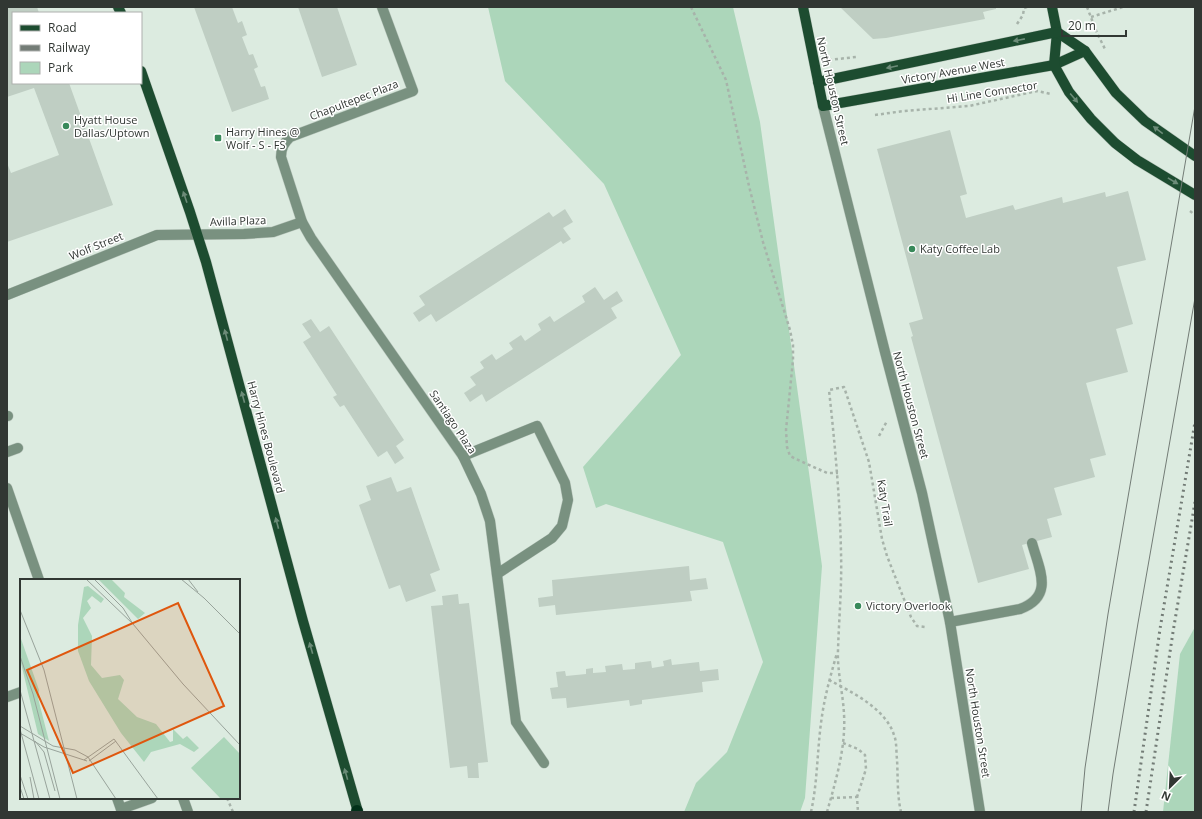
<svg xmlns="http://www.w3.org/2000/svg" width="1202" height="819" font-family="'Open Sans',sans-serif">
<rect width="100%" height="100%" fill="#dcebe0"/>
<g fill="#acd6ba">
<path d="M 488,7 L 733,7 L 760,122 L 822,566 L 805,798 L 800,812 L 684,812 L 696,783 L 727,752 L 763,662 L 723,542 L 606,504 L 596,508 L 583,467 L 681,355 L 604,184 L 505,81 Z"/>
<path d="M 1195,627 L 1195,812 L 1163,812 L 1180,654 Z"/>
</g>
<g fill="#bfcec3">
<path d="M 7,7 L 37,7 L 39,13 L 13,13 L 13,83 L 69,83 L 113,205 L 7,242 L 7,163 L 11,173 L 59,155 L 34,88 L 7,97 Z"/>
<path d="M 194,7 L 232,7 L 238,23 L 242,21 L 247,35 L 242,37 L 249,55 L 253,54 L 258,67 L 254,69 L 261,87 L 265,86 L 269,99 L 232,112 Z"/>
<path d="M 298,7 L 337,7 L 357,65 L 322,77 Z"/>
<path d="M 840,7 L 996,7 L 996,9 L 983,12 L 985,19 L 886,38 L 873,39 Z"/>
<path d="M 950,130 L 967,194 L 960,196 L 966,218 L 1013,205 L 1015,210 L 1062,197 L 1063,203 L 1105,192 L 1106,197 L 1128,191 L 1146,260 L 1117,267 L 1133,324 L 1116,329 L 1128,372 L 1086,383 L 1106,455 L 1090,459 L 1095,477 L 1054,488 L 1062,515 L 1047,519 L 1052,537 L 1022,545 L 1029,569 L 978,583 L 911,337 L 913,336 L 909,323 L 923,319 L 877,149 Z"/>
<path d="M 565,209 L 573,222 L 563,228 L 571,239 L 563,244 L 561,241 L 436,322 L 431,314 L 419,322 L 413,313 L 425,305 L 419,296 L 549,212 L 553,217 Z"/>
<path d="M 595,287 L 604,300 L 617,291 L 623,301 L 611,308 L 617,318 L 486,402 L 482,394 L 470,402 L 464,393 L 476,385 L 470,377 L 484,368 L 480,362 L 492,354 L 496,360 L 513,349 L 509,343 L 521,335 L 525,341 L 541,330 L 538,324 L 550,316 L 554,322 L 585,302 L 582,296 Z"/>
<path d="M 311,319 L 320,332 L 329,326 L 404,440 L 396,446 L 404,458 L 395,464 L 387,451 L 378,457 L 344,405 L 340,407 L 333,397 L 337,395 L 303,342 L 311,337 L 302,324 Z"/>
<path d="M 391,477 L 397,492 L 411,487 L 440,570 L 430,574 L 436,591 L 406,602 L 400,585 L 389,589 L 359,505 L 371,500 L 366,486 Z"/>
<path d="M 689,566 L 690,580 L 706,578 L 708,589 L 690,591 L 692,601 L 556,615 L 555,605 L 539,607 L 538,598 L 553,596 L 552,580 Z"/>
<path d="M 458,594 L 459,604 L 469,603 L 488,762 L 478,763 L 479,778 L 468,778 L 467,766 L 450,768 L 431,606 L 443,605 L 442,596 Z"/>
<path d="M 671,659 L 672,665 L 699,662 L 700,671 L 718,669 L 719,680 L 702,682 L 703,692 L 642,700 L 642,704 L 630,706 L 629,700 L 567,708 L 566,698 L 552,699 L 550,688 L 558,687 L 556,672 L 565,671 L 566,676 L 586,674 L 586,669 L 593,668 L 593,673 L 606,672 L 605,666 L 622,664 L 623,670 L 635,669 L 635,663 L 651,661 L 652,668 L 664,666 L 663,661 Z"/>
</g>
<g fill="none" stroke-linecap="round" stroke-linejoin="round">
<defs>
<g id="minor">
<path d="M 382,7 L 413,91 L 290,137 C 284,143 281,148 281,157 L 302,222 L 311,238 L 463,456 L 481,494 L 490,521 L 516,722 L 544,763"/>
<path d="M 823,106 L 885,352 L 922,493 L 950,622 L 980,812"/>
<path d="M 7,295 L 157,235 L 244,234 L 273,232 L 302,222"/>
<path d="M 7,416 L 8,416"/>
<path d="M 7,452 L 18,448"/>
<path d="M 463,456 L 537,426 L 565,483 L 568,500 L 562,526 L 552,538 L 497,574"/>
<path d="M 7,488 L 39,580"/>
<path d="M 950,622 L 1020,609 C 1055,596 1039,569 1032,543"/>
<path d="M 7,697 L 21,692"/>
<path d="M 117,798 L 122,812"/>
<path d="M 183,798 L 188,812"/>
<path d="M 121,809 L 152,798"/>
</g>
<g id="major">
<path d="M 118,7 L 121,13"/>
<path d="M 803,7 L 823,106 L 1054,65 L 1085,51"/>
<path d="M 1052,7 L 1057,32 L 1054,65 L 1069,92 L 1091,119 L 1115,143 L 1137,160 L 1195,195"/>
<path d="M 1057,32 L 1085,51 L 1116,93 L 1145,121 L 1195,156"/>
<path d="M 141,71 L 190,212 L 206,262 L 303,621 L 358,812"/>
<path d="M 818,82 L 1057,32"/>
</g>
<path id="highway" d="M 357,811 L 357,812"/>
</defs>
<use href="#minor" stroke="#bac7bd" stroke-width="11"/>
<use href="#major" stroke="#bac7bd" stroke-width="11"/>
<use href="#highway" stroke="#bac7bd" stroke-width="13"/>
<g stroke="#a7b3aa" stroke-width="2.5" stroke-dasharray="3 3" stroke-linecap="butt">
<path d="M 691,7 L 726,80 L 749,186 L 763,242 L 790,330 L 793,345 L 793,360 L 786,430 L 787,447 L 790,456 L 796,459 L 827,473 L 838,473"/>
<path d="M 1087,7 L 1097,33 L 1106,51"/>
<path d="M 1091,17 L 1123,7"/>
<path d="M 1017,24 L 1023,15 L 1024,8 L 1027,7"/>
<path d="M 829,60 L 856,57"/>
<path d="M 875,115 L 904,111 L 969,106 L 1037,91 L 1051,94"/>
<path d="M 1190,211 L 1195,215"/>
<path d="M 879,436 L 887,421"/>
<path d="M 829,680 C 852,692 886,709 894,735 C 897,742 896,752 897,759 C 898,777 897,795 901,812"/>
<path d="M 843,743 L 858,749 L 865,755 L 866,769 L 857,797"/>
<path d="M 227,798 L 233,812"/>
<path d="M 831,798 L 857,797 L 858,812"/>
<path d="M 811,812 C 818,780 817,748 822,716 C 825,695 831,674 837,653"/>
<path d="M 827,812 C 836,780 846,747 844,714 C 843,693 837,671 838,650 C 839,618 842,586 841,553 C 840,499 835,445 829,390 L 844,387 L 869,462 L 882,539 L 887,556 L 911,617 L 917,626 L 925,627"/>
</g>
<use href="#minor" stroke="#799180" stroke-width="10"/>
<use href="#major" stroke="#1d4c30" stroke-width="10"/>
<use href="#highway" stroke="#023119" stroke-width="12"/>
<g stroke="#737c76" stroke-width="1">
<path d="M 1081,812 L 1085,768 L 1108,614 L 1195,106"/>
<path d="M 1108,812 L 1113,774 L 1138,623 L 1195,298"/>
</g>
<g stroke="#737c76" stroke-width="3" stroke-dasharray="2 4" stroke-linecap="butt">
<path d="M 1134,812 L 1160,629 L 1195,422"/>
<path d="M 1146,812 L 1173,632 L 1195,502"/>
</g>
</g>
<defs><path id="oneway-solid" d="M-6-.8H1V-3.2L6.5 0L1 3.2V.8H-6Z"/></defs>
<g fill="#6c8b78">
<use href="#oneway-solid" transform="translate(1019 40) rotate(169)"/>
<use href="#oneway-solid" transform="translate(892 67) rotate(168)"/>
<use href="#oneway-solid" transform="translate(1074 98) rotate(50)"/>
<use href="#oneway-solid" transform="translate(1158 130) rotate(-143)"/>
<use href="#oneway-solid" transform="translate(1173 181) rotate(31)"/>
<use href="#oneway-solid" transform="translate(185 197) rotate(-109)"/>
<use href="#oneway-solid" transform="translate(226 335) rotate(-105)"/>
<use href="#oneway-solid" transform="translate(243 397) rotate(-105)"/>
<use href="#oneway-solid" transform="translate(277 523) rotate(-105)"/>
<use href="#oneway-solid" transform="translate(311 648) rotate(-106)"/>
<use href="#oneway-solid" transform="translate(346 774) rotate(-106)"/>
</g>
<g fill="#38895a" stroke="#fff" stroke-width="1.5">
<circle cx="66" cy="126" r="4"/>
<rect x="214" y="134" width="8" height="8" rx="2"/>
<circle cx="912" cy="249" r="4"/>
<circle cx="858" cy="606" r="4"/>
</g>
<g text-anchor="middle" stroke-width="3" stroke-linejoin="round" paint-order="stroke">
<g font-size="11" fill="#313733" stroke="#fff">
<text transform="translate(953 71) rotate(-10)" y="4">Victory Avenue West</text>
<text transform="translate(833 91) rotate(77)" y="4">North Houston Street</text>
<text transform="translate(992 92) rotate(-9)" y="4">Hi Line Connector</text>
<text transform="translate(354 100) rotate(-21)" y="4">Chapultepec Plaza</text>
<text transform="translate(238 221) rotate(-2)" y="4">Avilla Plaza</text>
<text transform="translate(96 246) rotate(-22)" y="4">Wolf Street</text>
<text transform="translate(911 405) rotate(75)" y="4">North Houston Street</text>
<text transform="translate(453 422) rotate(56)" y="4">Santiago Plaza</text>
<text transform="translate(266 437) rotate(75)" y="4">Harry Hines Boulevard</text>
<text transform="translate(885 503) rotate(81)" y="4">Katy Trail</text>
<text transform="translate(978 723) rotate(81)" y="4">North Houston Street</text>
</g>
<g font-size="11" fill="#313733" stroke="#fff" text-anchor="start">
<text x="74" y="124">Hyatt House<tspan x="74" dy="13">Dallas/Uptown</tspan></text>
<text x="226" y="136">Harry Hines @<tspan x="226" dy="13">Wolf - S - FS</tspan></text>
<text x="920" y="253">Katy Coffee Lab</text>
<text x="866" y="610">Victory Overlook</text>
</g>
</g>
<g transform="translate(20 579)">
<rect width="220" height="220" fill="#dcebe0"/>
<path d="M 78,0 L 91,0 L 105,14 L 104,18 L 125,34 L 118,40 ZM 68,7 L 84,20 L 81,24 L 72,17 L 67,22 L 71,29 L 63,39 L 72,57 L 71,86 L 82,99 L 100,96 L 104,101 L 98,120 L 117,138 L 136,145 L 150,163 L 153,162 L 153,150 L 163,160 L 167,157 L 179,169 L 174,173 L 160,165 L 131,173 L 124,183 L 101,154 L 69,102 L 58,72 L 58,46 L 64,8 ZM 0,57 L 19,111 L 18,119 L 29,162 L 18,155 L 0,80 ZM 204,158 L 220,175 L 220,220 L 201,220 L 171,189 Z" fill="#acd6ba"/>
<path fill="none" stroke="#98a39b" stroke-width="1" d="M 66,0 L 113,45 L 163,105 L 220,166M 74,0 L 103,29 L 113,45M 161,0 L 184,19 L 220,55M 168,0 L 178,13M 0,31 L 24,91 L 57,220M 0,77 L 13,115 L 40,220M 0,111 L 30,220M 0,147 L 33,167 L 55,171 L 68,178 L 96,220M 0,150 L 19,220M 0,154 L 24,168 L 67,182M 15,162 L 24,173 L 35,212M 64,181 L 94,160 L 138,220M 69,182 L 96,162M 0,196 L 8,220M 10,198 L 14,220M 0,208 L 4,220"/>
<path fill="#df570e" fill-opacity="0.15" stroke="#df570e" stroke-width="2" d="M 158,24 L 204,127 L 53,194 L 7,91 Z"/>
<rect width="220" height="220" fill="none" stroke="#313733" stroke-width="2"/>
</g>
<rect width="1202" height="819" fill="none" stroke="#313733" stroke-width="16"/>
<rect x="12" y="12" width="130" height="72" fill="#ffffff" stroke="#adafad"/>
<rect x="20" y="25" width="20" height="6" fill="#1d4c30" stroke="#adafad"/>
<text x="48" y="32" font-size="12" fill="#313733">Road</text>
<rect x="20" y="45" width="20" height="6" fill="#737c76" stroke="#adafad"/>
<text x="48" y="52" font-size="12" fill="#313733">Railway</text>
<rect x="20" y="62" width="20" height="12" fill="#acd6ba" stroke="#adafad"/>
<text x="48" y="72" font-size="12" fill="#313733">Park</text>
<g transform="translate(1170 787) rotate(204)" stroke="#ffffff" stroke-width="3" paint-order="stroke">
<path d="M0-3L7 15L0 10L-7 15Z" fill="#313733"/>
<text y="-6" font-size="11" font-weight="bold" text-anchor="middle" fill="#313733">N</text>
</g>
<path d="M1062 30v6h64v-6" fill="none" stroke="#313733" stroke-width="2"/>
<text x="1068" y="30" font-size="12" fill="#313733" stroke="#ffffff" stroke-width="3" paint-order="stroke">20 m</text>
</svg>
